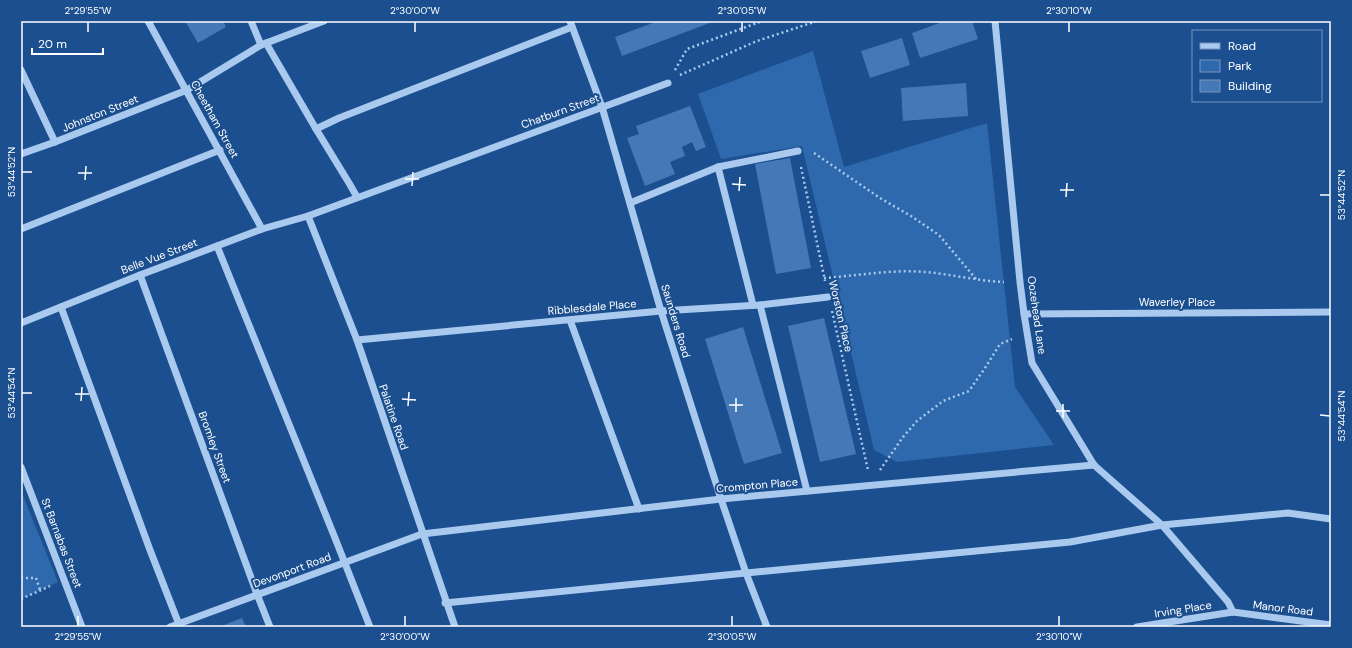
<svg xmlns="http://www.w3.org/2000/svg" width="1352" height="648" font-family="'DM Sans',sans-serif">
<rect width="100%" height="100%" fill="#1b4f8f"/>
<g fill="#2e69ad">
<path d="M 813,51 L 844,167 L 987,123 L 1015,387 L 1054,445 L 897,462 L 874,450 L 802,146 L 721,159 L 698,94 Z"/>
<path d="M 21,491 L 58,582 L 21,599 Z"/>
</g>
<g fill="#4478b7">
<path d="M 185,21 L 223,21 L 226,27 L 198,43 Z"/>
<path d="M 658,21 L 715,21 L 622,56 L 615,37 Z"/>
<path d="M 945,21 L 972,21 L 978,39 L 920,58 L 912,33 Z"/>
<path d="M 902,38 L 910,65 L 870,78 L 861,51 Z"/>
<path d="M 966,83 L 968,116 L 903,121 L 901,88 Z"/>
<path d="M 690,106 L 706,147 L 696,151 L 692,142 L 682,147 L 685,156 L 670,162 L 675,174 L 645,186 L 627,138 L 639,134 L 636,126 Z"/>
<path d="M 790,158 L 811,268 L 776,274 L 755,164 Z"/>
<path d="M 824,318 L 856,454 L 820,462 L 788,326 Z"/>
<path d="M 743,327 L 782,453 L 744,464 L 705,339 Z"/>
<path d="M 242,618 L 246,627 L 219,627 Z"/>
</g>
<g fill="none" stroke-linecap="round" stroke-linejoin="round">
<g stroke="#a9c9ee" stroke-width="2.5" stroke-dasharray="2 3" stroke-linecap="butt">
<path d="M 675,70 L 687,49 L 762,21"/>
<path d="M 680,75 L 757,41 L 817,21"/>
<path d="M 814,153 L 880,198 L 911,216 L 939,235 L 976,279"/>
<path d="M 801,167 L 825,281"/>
<path d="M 824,278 C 857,276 891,269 925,272 C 951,274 977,281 1004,282"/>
<path d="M 832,311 L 868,470"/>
<path d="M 880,470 L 903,437 L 917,421 L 943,401 L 969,391 L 985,368 L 1000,344 L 1012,339"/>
<path d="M 21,578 L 36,578 L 40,590"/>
<path d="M 21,599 L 50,586"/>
</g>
<g stroke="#a9c9ee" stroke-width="7">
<path d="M 148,21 L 262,229"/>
<path d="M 251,21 L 261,45"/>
<path d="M 570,21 L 602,107 L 661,311 L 721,499 L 746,573 L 767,627"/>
<path d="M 995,21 L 1020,282 L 1024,314 L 1032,363 L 1094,465 L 1162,525 L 1228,602 L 1233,612"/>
<path d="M 266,43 L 316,129 L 349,183 L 357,197"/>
<path d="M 21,70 L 55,142"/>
<path d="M 316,129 L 339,118 L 572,27"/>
<path d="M 21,154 L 55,142 L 187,90 L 261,45 L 324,21"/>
<path d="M 718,167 L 753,305"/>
<path d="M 630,203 L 718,167 L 798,151"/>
<path d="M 308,216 L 357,340 L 455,627"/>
<path d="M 21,229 L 220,150"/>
<path d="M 217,246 L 335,538 L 370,627"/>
<path d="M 140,275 L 257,594 L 270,627"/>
<path d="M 760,305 L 807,491"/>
<path d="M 61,307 L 150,550 L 180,627"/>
<path d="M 1024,314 L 1331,312"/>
<path d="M 570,320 L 639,509"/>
<path d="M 21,323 L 140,275 L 262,229 L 308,216 L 668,83"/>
<path d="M 357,340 L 661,311 L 760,305 L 828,297"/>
<path d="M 21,467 L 82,627"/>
<path d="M 445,603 L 746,573 L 1070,542 L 1162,525 L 1288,513 L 1331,519"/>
<path d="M 170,627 L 422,534 L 721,499 L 1094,465"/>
<path d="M 1137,627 L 1233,612 L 1331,625"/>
</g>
</g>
<path fill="none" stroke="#fff" stroke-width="1.5" d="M 88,32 L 88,22M 415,32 L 415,22M 742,32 L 742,22M 1069,32 L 1069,22M 22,172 L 32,172M 78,173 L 92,173M 405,179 L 419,179M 85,180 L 86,166M 732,184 L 746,185M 412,186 L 413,172M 1060,190 L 1074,190M 739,191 L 740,177M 1320,195 L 1330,195M 1066,197 L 1067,183M 22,393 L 32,393M 75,394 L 89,394M 402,399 L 416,400M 81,401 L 82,387M 729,405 L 743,405M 408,406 L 409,392M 1056,411 L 1070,411M 736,412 L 736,398M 1320,415 L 1330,416M 1063,418 L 1063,404M 78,626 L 78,616M 405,626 L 405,616M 732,626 L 732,616M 1059,626 L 1059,616"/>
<g text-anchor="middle" stroke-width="4" stroke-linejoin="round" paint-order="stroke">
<g font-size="11" fill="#fff" stroke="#1b4f8f">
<text transform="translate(560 111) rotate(-20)" y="4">Chatburn Street</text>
<text transform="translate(100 113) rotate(-22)" y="4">Johnston Street</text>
<text transform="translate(215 119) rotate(61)" y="4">Cheetham Street</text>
<text transform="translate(159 256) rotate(-21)" y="4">Belle Vue Street</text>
<text x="1177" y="306">Waverley Place</text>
<text transform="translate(592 307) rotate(-5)" y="4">Ribblesdale Place</text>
<text transform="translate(1037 315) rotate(82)" y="4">Oozehead Lane</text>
<text transform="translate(841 316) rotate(77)" y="4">Worston Place</text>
<text transform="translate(676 321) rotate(73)" y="4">Saunders Road</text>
<text transform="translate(394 417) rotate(71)" y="4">Palatine Road</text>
<text transform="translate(215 447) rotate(70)" y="4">Bromley Street</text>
<text transform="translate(757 485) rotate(-5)" y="4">Crompton Place</text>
<text transform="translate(62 543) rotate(69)" y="4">St Barnabas Street</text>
<text transform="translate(292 570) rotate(-20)" y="4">Devonport Road</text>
<text transform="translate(1283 608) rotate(7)" y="4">Manor Road</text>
<text transform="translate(1183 609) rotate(-9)" y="4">Irving Place</text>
</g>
</g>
<rect width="1352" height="648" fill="none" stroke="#1b4f8f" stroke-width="44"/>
<rect x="1192" y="30" width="130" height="72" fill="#1b4f8f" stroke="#7695bc"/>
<rect x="1200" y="43" width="20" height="6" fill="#a9c9ee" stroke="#7695bc"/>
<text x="1228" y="50" font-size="12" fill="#ffffff">Road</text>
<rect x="1200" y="60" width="20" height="12" fill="#2e69ad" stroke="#7695bc"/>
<text x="1228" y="70" font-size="12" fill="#ffffff">Park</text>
<rect x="1200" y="80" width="20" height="12" fill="#4478b7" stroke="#7695bc"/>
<text x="1228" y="90" font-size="12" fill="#ffffff">Building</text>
<path d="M32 48v6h71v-6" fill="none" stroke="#ffffff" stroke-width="2"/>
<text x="38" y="48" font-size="12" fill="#ffffff" stroke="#1b4f8f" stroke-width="3" paint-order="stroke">20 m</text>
<rect x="22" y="22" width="1308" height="604" fill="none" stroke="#fff" stroke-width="1.5"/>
<g font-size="10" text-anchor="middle" fill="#fff">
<text x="88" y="14">2°29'55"W</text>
<text x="415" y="14">2°30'00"W</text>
<text x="742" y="14">2°30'05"W</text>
<text x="1069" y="14">2°30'10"W</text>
<text transform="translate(11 172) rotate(-90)" y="4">53°44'52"N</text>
<text transform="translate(1341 195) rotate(-90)" y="4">53°44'52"N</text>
<text transform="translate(11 393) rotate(-90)" y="4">53°44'54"N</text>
<text transform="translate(1341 416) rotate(-90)" y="4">53°44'54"N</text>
<text x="78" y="640">2°29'55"W</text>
<text x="405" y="640">2°30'00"W</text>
<text x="732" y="640">2°30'05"W</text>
<text x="1059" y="640">2°30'10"W</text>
</g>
</svg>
